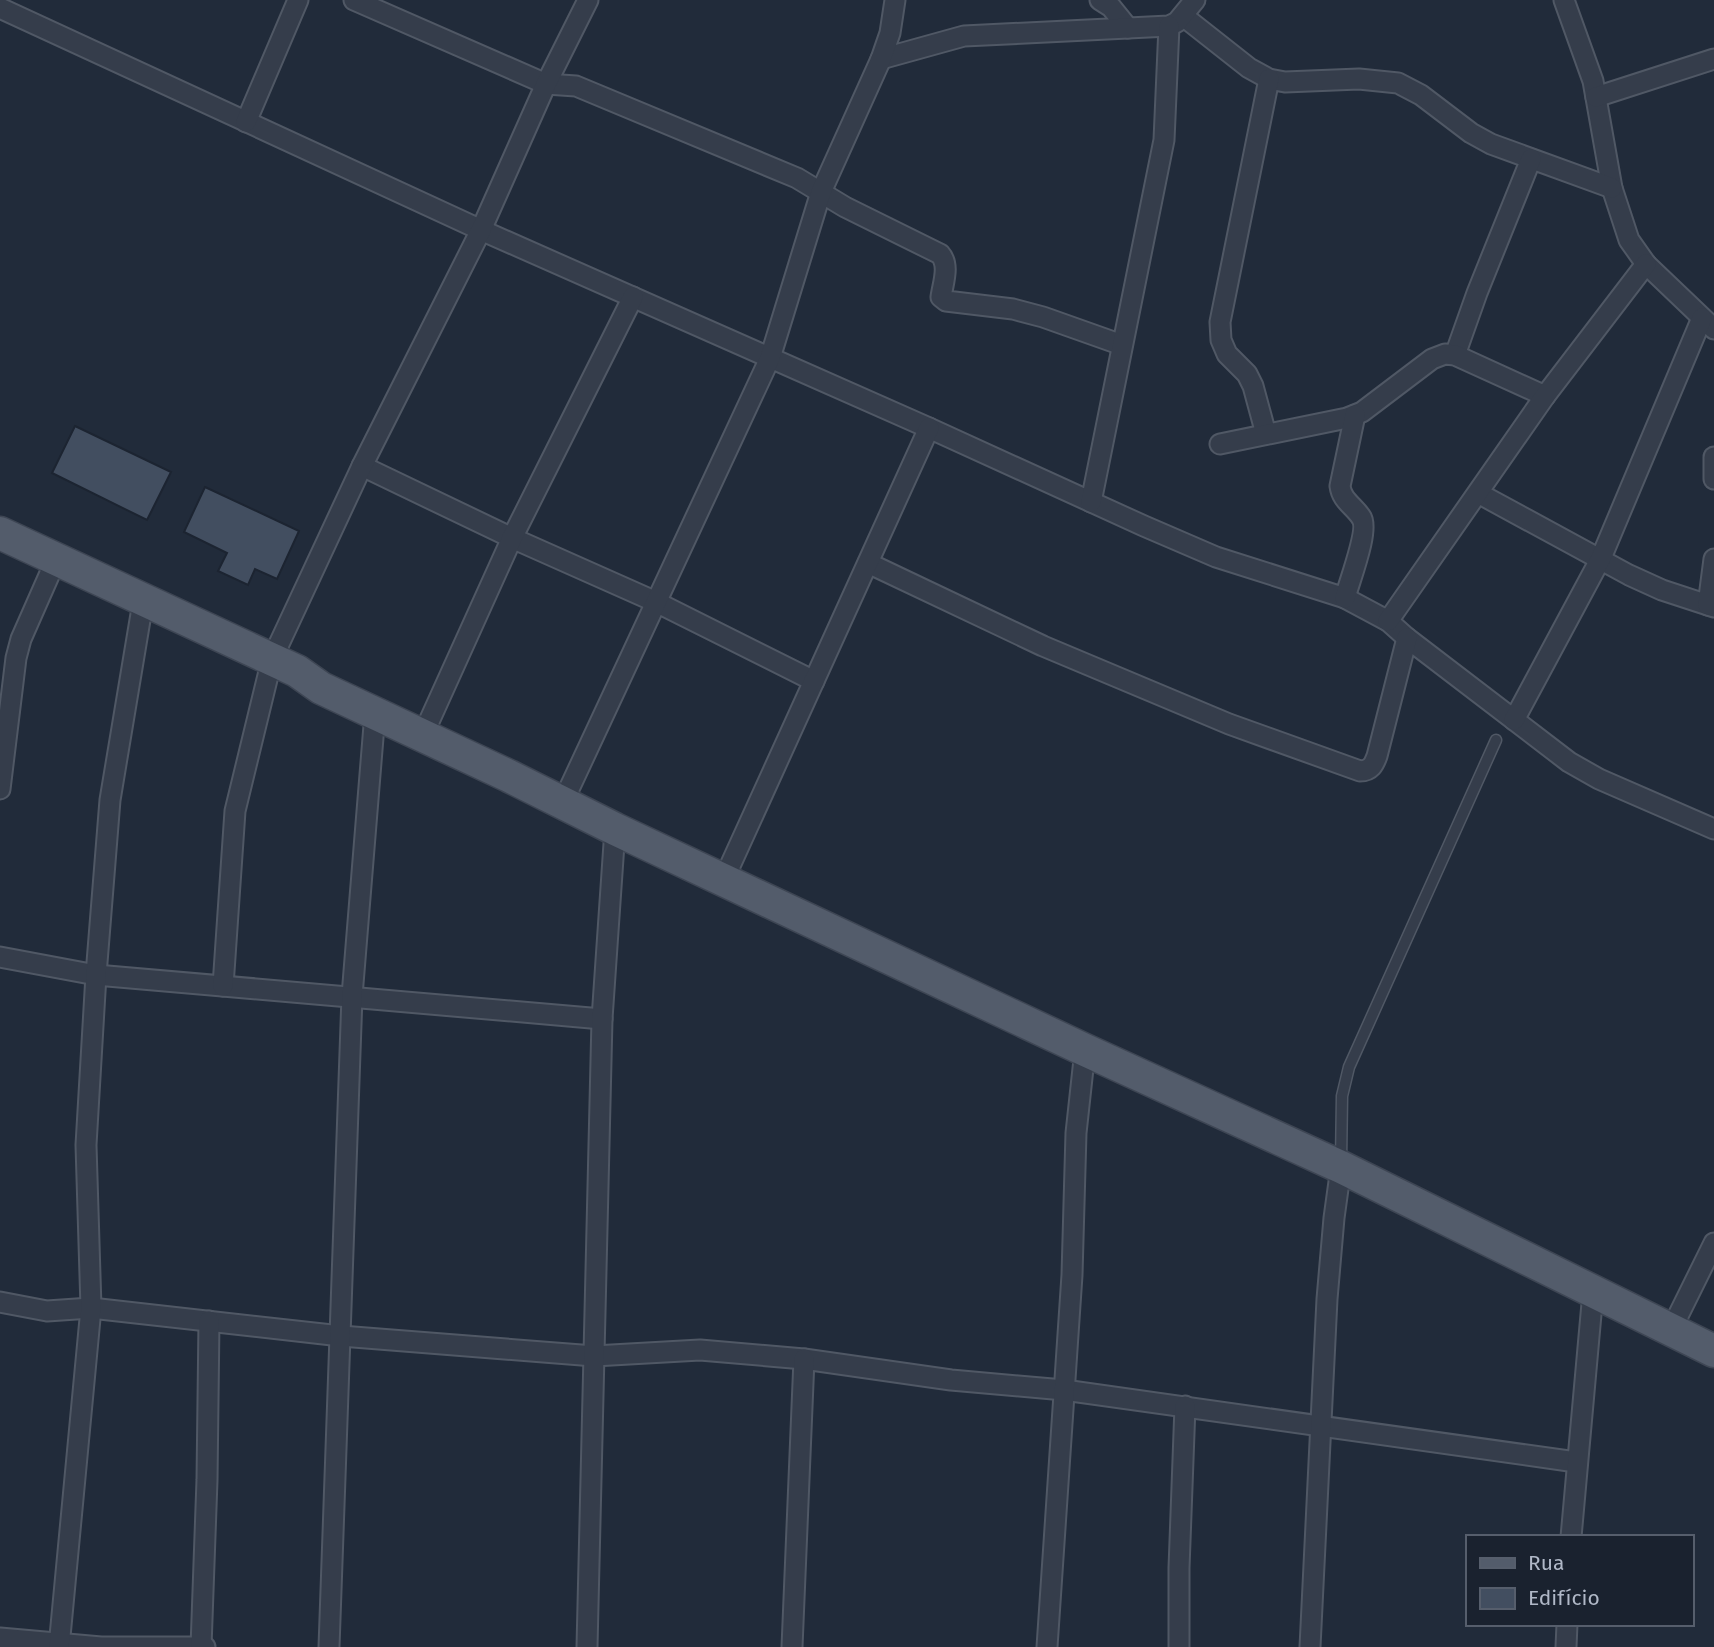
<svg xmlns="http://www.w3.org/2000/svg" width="1714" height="1647" font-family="'Fira Sans',sans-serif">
<rect width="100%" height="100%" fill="#212b3a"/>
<g fill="#424e60" stroke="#1c2431" stroke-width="2">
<path d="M 75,426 L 171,472 L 147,520 L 52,473 Z"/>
<path d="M 205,487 L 299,531 L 277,579 L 255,569 L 248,585 L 218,571 L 227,553 L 184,532 Z"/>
</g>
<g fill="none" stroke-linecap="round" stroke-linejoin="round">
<defs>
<path id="service" d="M 1341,1162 L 1342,1096 L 1349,1067 L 1496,740"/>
<g id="minor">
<path d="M 354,0 L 546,84 L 576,86 L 797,178 L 845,207 L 940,254 C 950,265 943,283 941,297 L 946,301 L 1013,309 L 1043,317 L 1122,345"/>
<path d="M 1100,0 L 1111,7 L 1128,28"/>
<path d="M 1564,0 L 1593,81 L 1612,188 L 1629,240 L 1646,264 L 1714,329"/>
<path d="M 0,8 L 481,230 L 929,428 L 1144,526 L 1216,557 L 1345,598 L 1388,621 L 1407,638 L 1569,762 L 1599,779 L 1714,829"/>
<path d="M 1183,16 L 1249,68 L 1269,79 L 1285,82 L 1359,79 L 1398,83 L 1421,95 L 1471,133 L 1491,144 L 1612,188"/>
<path d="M 881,59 L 964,36 L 1169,26 L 1177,22 L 1195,0"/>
<path d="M 1596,97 L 1714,59"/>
<path d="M 246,122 L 298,0"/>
<path d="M 1455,355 L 1477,293 L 1531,159"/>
<path d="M 1266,434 L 1253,386 L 1247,374 L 1227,354 L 1221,340 L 1220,322 L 1269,79"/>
<path d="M 1220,444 L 1347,418 L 1362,412 L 1432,359 L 1445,354 L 1455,355 L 1545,396"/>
<path d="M 1714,457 L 1714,479"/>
<path d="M 362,466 L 512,538 L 656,602 L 814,681"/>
<path d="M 1478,493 L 1629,575 L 1662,590 L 1714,607"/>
<path d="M 1091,502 L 1164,140 L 1169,26"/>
<path d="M 868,563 L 1043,646 L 1229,724 L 1360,771 C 1371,771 1374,764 1377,756 L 1407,638"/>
<path d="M 1345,598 C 1349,582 1370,529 1361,517 C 1353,505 1342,501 1340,486 L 1355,415"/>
<path d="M 1708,605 L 1714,559"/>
<path d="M 1388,621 L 1545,396 L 1646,264"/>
<path d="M 1514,720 L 1601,558 L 1702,318"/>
<path d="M 422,737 L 512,538 L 633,297"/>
<path d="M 0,789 L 16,658 L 21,639 L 51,571"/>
<path d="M 562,804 L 770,358 L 821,192 L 881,59 L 890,33 L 895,0"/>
<path d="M 724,879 L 929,428"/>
<path d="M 0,957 L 96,975 L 602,1019"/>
<path d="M 223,986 L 235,811 L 272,659 L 362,466 L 481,230 L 546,84 L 588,0"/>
<path d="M 0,1302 L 47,1311 L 91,1308 L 341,1336 L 594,1356 L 700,1350 L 804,1359 L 951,1380 L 1064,1390 L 1576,1462"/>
<path d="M 1671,1330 L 1714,1243"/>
<path d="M 1571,1537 L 1593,1292"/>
<path d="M 0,1638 L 101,1647 L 205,1647"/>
<path d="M 59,1647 L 91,1308 L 86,1145 L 96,975 L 110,800 L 141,614"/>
<path d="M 201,1647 L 207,1480 L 209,1321"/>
<path d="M 329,1647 L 352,996 L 375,713"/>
<path d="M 587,1647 L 602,1019 L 615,829"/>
<path d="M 792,1647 L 804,1359"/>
<path d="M 1047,1647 L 1072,1275 L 1076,1133 L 1085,1050"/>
<path d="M 1179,1647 L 1179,1568 L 1185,1406"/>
<path d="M 1310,1647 L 1327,1299 L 1334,1218 L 1341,1167"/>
<path d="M 1566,1647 L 1567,1624"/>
</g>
<path id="primary" d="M 0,533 L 297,671 L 321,688 L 509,776 L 615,829 L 1085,1050 L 1341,1167 L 1714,1351"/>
</defs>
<use href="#service" stroke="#505865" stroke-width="13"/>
<use href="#minor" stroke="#505865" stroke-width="23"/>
<use href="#primary" stroke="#3e4654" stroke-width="35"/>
<use href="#service" stroke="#353d4b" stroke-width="10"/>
<use href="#minor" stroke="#353d4b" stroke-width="19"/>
<use href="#primary" stroke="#535c6b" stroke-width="32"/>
</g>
<rect x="1466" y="1535" width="228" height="91" fill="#1a222f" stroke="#565e6c" stroke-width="2"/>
<rect x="1480" y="1558" width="35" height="10" fill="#535c6b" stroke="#565e6c" stroke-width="2"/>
<text x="1528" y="1570" font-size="21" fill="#b0b8c7">Rua</text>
<rect x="1480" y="1588" width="35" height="21" fill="#424e60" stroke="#565e6c" stroke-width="2"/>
<text x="1528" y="1605" font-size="21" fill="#b0b8c7">Edifício</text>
</svg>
